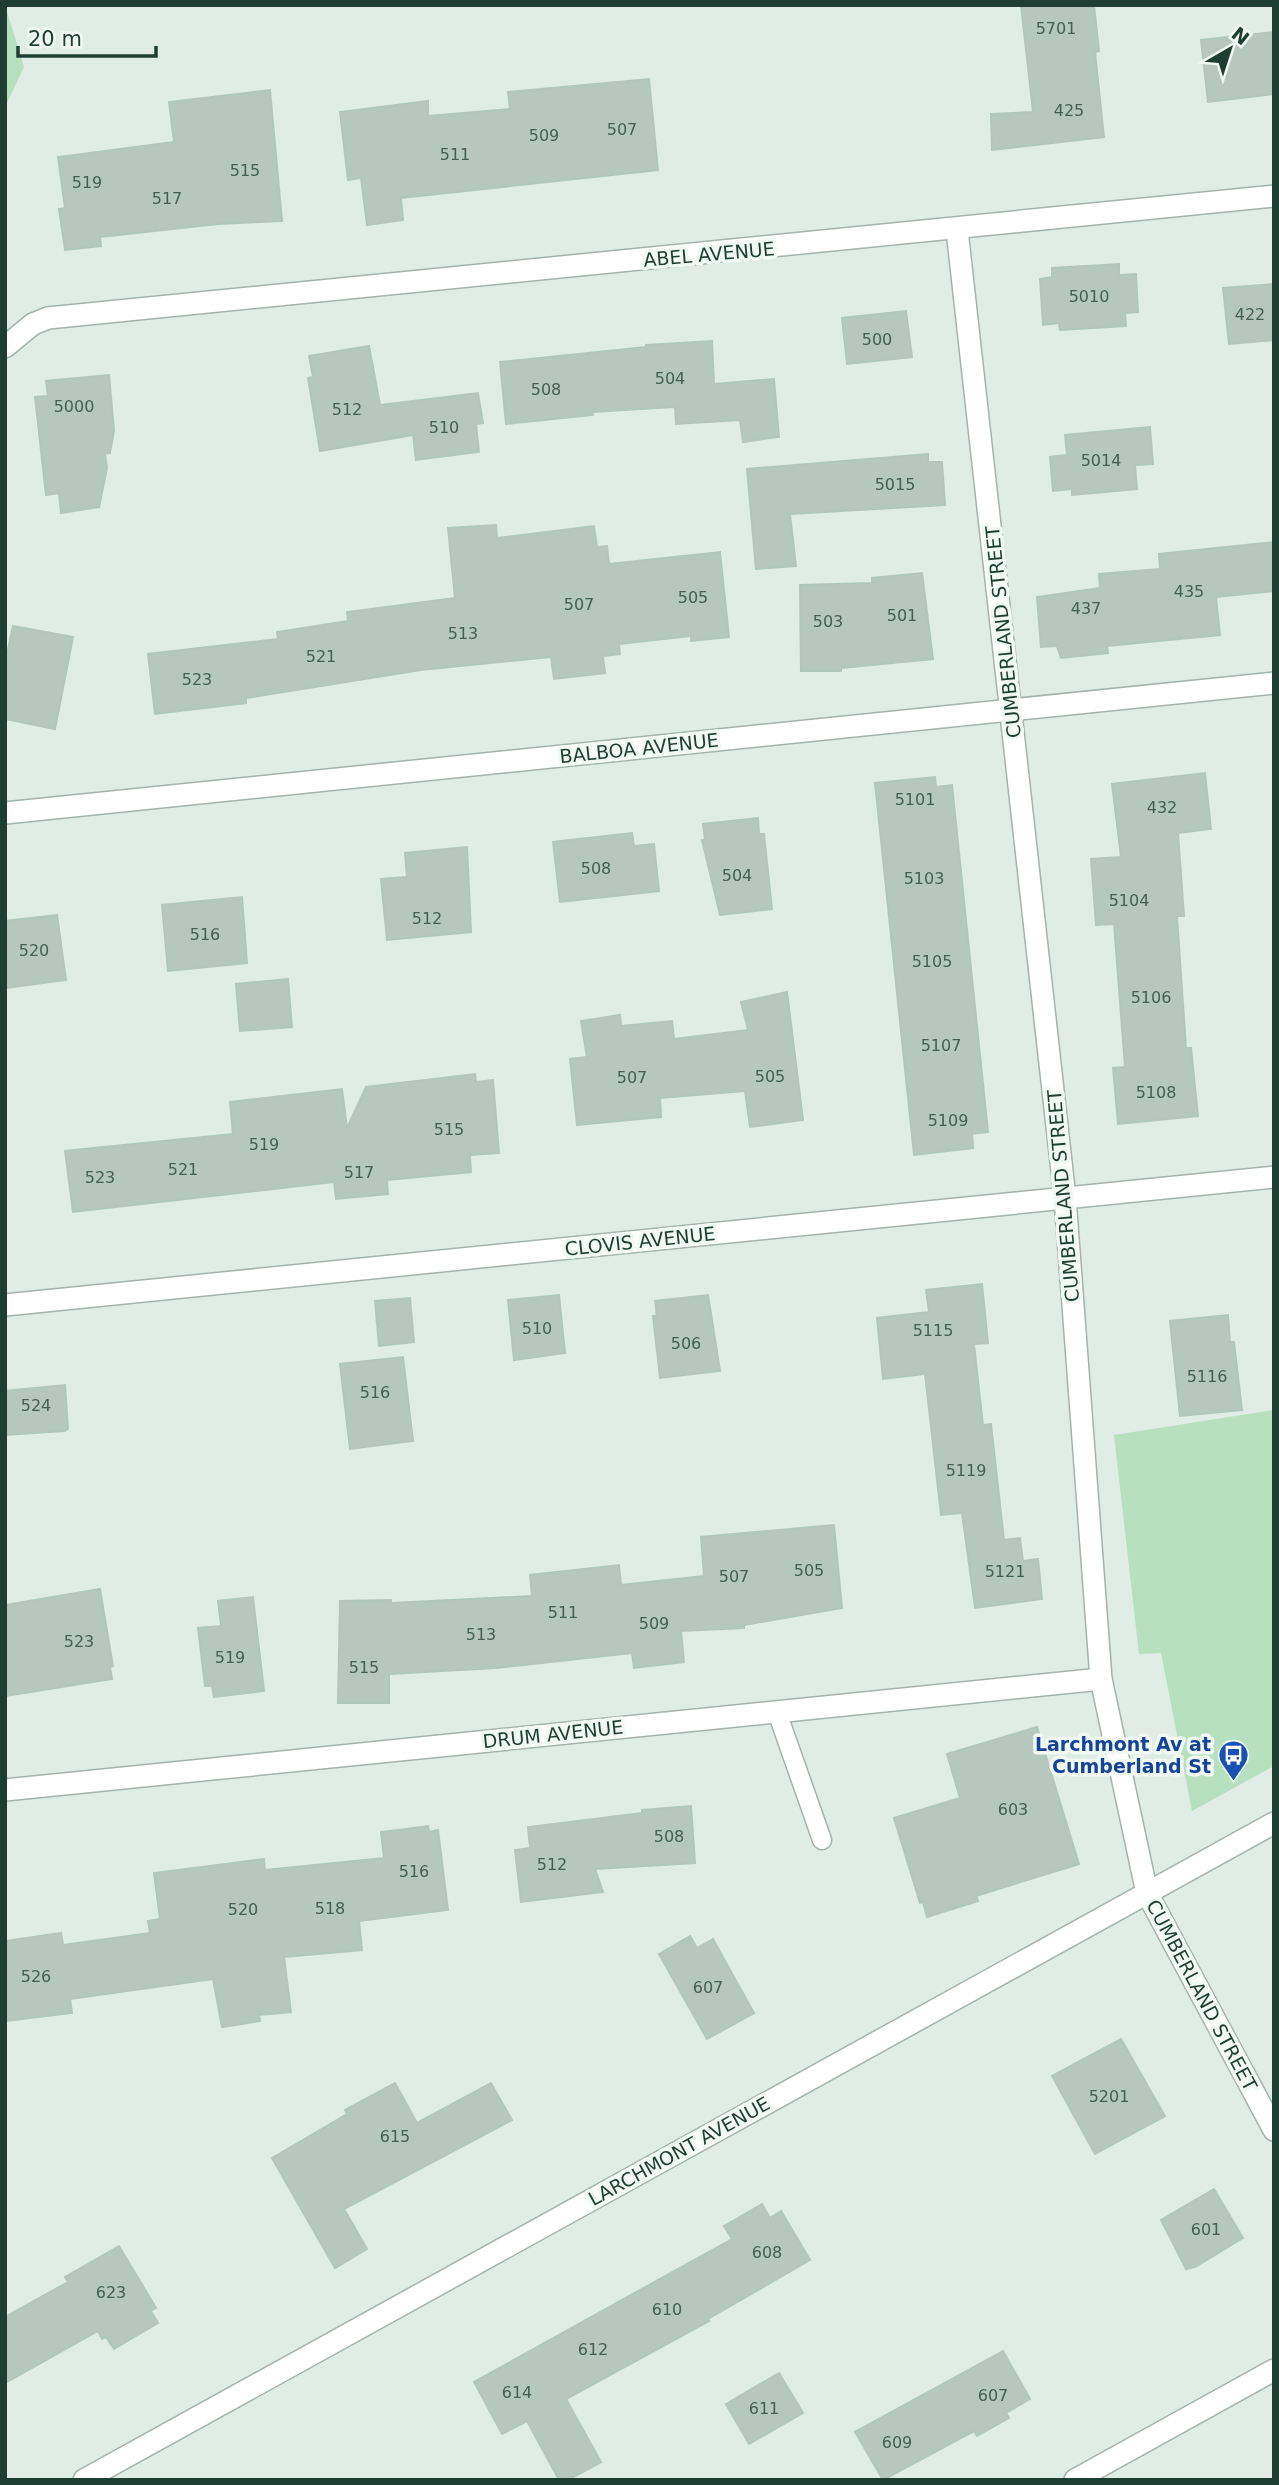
<svg xmlns="http://www.w3.org/2000/svg" width="1279" height="2485" font-family="'DejaVu Sans',sans-serif">
<rect width="100%" height="100%" fill="#e0ece6"/>
<g fill="#b6e0be">
<path d="M 5,5 L 24,67 L 5,107 Z"/>
<path d="M 1274,1410 L 1274,1766 L 1192,1811 L 1161,1653 L 1139,1654 L 1114,1435 Z"/>
</g>
<g fill="#b5c7be" stroke="#b2c7bc" stroke-width="2">
<path d="M 1021,5 L 1094,5 L 1099,51 L 1095,52 L 1104,137 L 992,150 L 991,114 L 1033,112 Z"/>
<path d="M 1274,32 L 1274,94 L 1208,102 L 1201,40 Z"/>
<path d="M 649,79 L 658,170 L 401,198 L 403,220 L 367,225 L 361,178 L 348,180 L 340,112 L 428,101 L 428,116 L 510,109 L 508,92 Z"/>
<path d="M 270,90 L 282,221 L 218,224 L 100,237 L 101,246 L 65,250 L 59,209 L 65,208 L 58,157 L 174,142 L 169,102 Z"/>
<path d="M 1119,264 L 1119,275 L 1136,274 L 1138,312 L 1125,313 L 1126,326 L 1060,330 L 1059,323 L 1043,325 L 1040,279 L 1052,277 L 1052,268 Z"/>
<path d="M 1274,284 L 1274,340 L 1229,344 L 1223,288 Z"/>
<path d="M 906,311 L 912,357 L 847,364 L 842,318 Z"/>
<path d="M 712,341 L 714,384 L 774,379 L 779,437 L 743,442 L 740,420 L 676,424 L 675,407 L 592,412 L 593,415 L 506,424 L 500,362 L 646,347 L 646,345 Z"/>
<path d="M 369,346 L 380,405 L 478,393 L 483,423 L 476,424 L 479,452 L 416,460 L 413,435 L 320,451 L 308,378 L 313,377 L 309,356 Z"/>
<path d="M 109,375 L 114,430 L 110,453 L 105,454 L 107,468 L 99,507 L 61,513 L 59,493 L 46,495 L 35,397 L 48,396 L 46,381 Z"/>
<path d="M 1150,427 L 1153,464 L 1135,465 L 1137,489 L 1072,495 L 1072,489 L 1053,491 L 1050,457 L 1067,455 L 1065,435 Z"/>
<path d="M 928,454 L 928,462 L 942,462 L 945,505 L 790,514 L 796,566 L 756,569 L 747,469 Z"/>
<path d="M 496,525 L 497,538 L 594,526 L 597,547 L 607,546 L 609,564 L 720,552 L 729,637 L 691,641 L 691,636 L 619,644 L 620,654 L 603,656 L 605,673 L 554,679 L 551,657 L 421,670 L 246,698 L 246,703 L 155,714 L 148,654 L 278,639 L 277,632 L 348,621 L 347,612 L 455,598 L 448,528 Z"/>
<path d="M 1274,542 L 1274,591 L 1216,597 L 1220,635 L 1107,646 L 1108,653 L 1061,658 L 1057,646 L 1041,647 L 1037,597 L 1100,588 L 1099,574 L 1160,569 L 1159,554 Z"/>
<path d="M 922,573 L 933,659 L 841,668 L 841,671 L 801,671 L 800,585 L 872,583 L 872,578 Z"/>
<path d="M 13,626 L 73,637 L 55,729 L 5,719 L 5,664 Z"/>
<path d="M 1205,773 L 1211,829 L 1178,833 L 1184,916 L 1177,916 L 1186,1048 L 1191,1048 L 1198,1116 L 1118,1124 L 1113,1068 L 1125,1067 L 1114,924 L 1096,925 L 1091,859 L 1121,857 L 1112,784 Z"/>
<path d="M 935,777 L 936,787 L 952,785 L 988,1132 L 972,1134 L 973,1148 L 914,1155 L 875,783 Z"/>
<path d="M 758,818 L 759,834 L 764,834 L 772,909 L 720,915 L 702,840 L 705,840 L 703,824 Z"/>
<path d="M 632,833 L 634,846 L 654,844 L 659,891 L 560,902 L 553,842 Z"/>
<path d="M 467,847 L 471,932 L 387,940 L 381,879 L 407,877 L 405,853 Z"/>
<path d="M 242,897 L 247,963 L 168,971 L 162,905 Z"/>
<path d="M 57,915 L 66,980 L 5,988 L 5,921 Z"/>
<path d="M 288,979 L 292,1027 L 240,1031 L 236,984 Z"/>
<path d="M 787,992 L 803,1120 L 750,1127 L 745,1091 L 660,1098 L 661,1117 L 577,1125 L 570,1059 L 587,1057 L 581,1021 L 620,1015 L 621,1026 L 672,1021 L 674,1039 L 748,1030 L 741,1002 Z"/>
<path d="M 475,1074 L 476,1082 L 493,1080 L 499,1153 L 470,1155 L 471,1172 L 387,1180 L 388,1194 L 336,1199 L 334,1182 L 73,1212 L 65,1151 L 233,1134 L 230,1102 L 342,1089 L 347,1128 L 366,1087 Z"/>
<path d="M 982,1284 L 988,1343 L 974,1344 L 983,1425 L 991,1424 L 1004,1540 L 1020,1538 L 1023,1561 L 1038,1559 L 1042,1599 L 975,1608 L 962,1513 L 941,1515 L 925,1374 L 883,1379 L 877,1318 L 929,1312 L 926,1290 Z"/>
<path d="M 559,1295 L 565,1353 L 514,1360 L 508,1300 Z"/>
<path d="M 708,1295 L 720,1371 L 660,1378 L 653,1316 L 657,1316 L 655,1301 Z"/>
<path d="M 410,1298 L 414,1342 L 379,1346 L 375,1301 Z"/>
<path d="M 1228,1315 L 1230,1342 L 1234,1342 L 1242,1410 L 1180,1416 L 1170,1321 Z"/>
<path d="M 403,1357 L 413,1441 L 350,1449 L 340,1364 Z"/>
<path d="M 65,1385 L 68,1429 L 65,1431 L 5,1435 L 5,1391 Z"/>
<path d="M 834,1525 L 842,1608 L 744,1625 L 744,1628 L 681,1631 L 684,1662 L 634,1668 L 632,1653 L 496,1668 L 389,1674 L 389,1703 L 338,1703 L 340,1601 L 391,1600 L 391,1603 L 532,1596 L 530,1575 L 619,1565 L 621,1585 L 704,1576 L 701,1537 Z"/>
<path d="M 100,1589 L 113,1666 L 110,1667 L 112,1679 L 5,1696 L 5,1605 Z"/>
<path d="M 253,1597 L 264,1691 L 214,1697 L 212,1686 L 205,1686 L 198,1628 L 221,1626 L 218,1601 Z"/>
<path d="M 1037,1727 L 1079,1864 L 976,1896 L 978,1901 L 927,1917 L 923,1902 L 920,1903 L 894,1818 L 960,1798 L 947,1754 Z"/>
<path d="M 691,1806 L 695,1863 L 595,1869 L 603,1892 L 521,1902 L 515,1850 L 530,1848 L 528,1827 L 642,1813 L 642,1810 Z"/>
<path d="M 428,1826 L 429,1832 L 438,1830 L 448,1910 L 359,1921 L 362,1950 L 284,1957 L 291,2012 L 259,2015 L 260,2021 L 222,2027 L 213,1979 L 70,1999 L 72,2013 L 5,2021 L 5,1941 L 61,1933 L 63,1945 L 150,1933 L 148,1921 L 160,1919 L 154,1873 L 264,1859 L 265,1870 L 384,1858 L 381,1832 Z"/>
<path d="M 690,1936 L 697,1948 L 713,1939 L 754,2013 L 707,2039 L 659,1954 Z"/>
<path d="M 1121,2039 L 1165,2116 L 1095,2154 L 1052,2076 Z"/>
<path d="M 395,2083 L 417,2123 L 491,2083 L 512,2120 L 344,2209 L 367,2249 L 335,2268 L 272,2158 L 347,2114 L 345,2110 Z"/>
<path d="M 1214,2189 L 1243,2238 L 1195,2267 L 1186,2269 L 1161,2220 Z"/>
<path d="M 762,2204 L 770,2218 L 781,2211 L 810,2260 L 708,2319 L 709,2321 L 566,2399 L 601,2462 L 568,2480 L 559,2480 L 527,2421 L 502,2434 L 474,2382 L 732,2239 L 724,2226 Z"/>
<path d="M 119,2246 L 156,2308 L 151,2311 L 158,2323 L 114,2349 L 106,2337 L 102,2339 L 98,2331 L 5,2383 L 5,2317 L 68,2282 L 65,2277 Z"/>
<path d="M 1003,2351 L 1030,2399 L 1006,2413 L 1009,2418 L 977,2436 L 974,2431 L 883,2480 L 855,2432 Z"/>
<path d="M 779,2373 L 803,2413 L 749,2444 L 726,2404 Z"/>
</g>
<g fill="none" stroke-linecap="round" stroke-linejoin="round">
<defs>
<path id="service" d="M 777,1712 L 822,1840"/>
<g id="minor">
<path d="M 957,230 L 1065,1198 L 1101,1679 L 1147,1893 L 1274,2130"/>
<path d="M 5,347 L 33,324 L 48,318 L 1274,196"/>
<path d="M 5,813 L 1274,683"/>
<path d="M 5,1305 L 1274,1177"/>
<path d="M 5,1790 L 1101,1679"/>
<path d="M 1075,2480 L 1274,2370"/>
</g>
<path id="tertiary" d="M 84,2480 L 1274,1823"/>
</defs>
<use href="#service" stroke="#a2b4ad" stroke-width="21"/>
<use href="#minor" stroke="#a2b4ad" stroke-width="24"/>
<use href="#tertiary" stroke="#a2b4ad" stroke-width="24"/>
<use href="#service" stroke="#fff" stroke-width="18"/>
<use href="#minor" stroke="#fff" stroke-width="21"/>
<use href="#tertiary" stroke="#fff" stroke-width="21"/>
</g>
<defs>
<symbol id="bus-pin" viewBox="-11 -11 22 30"><path d="M0 17L-7.5 6A9.5 9.5 0 1 1 7.5 6Z" fill="#1a4fb4" stroke="#f1f9f4"/><path d="M-5-6H5V4H4V6H2V4H-2V6H-4V4H-5ZM-3.5-4V0h7V-4ZM-3.5 1.2v1.5H-2V1.2ZM2 1.2v1.5H3.5V1.2Z" fill="#fff"/></symbol>
</defs>
<g fill-rule="evenodd">
<use href="#bus-pin" x="1216" y="1738" width="35" height="47"/>
</g>
<g text-anchor="middle" stroke-width="7" stroke-linejoin="round" paint-order="stroke">
<g font-size="16" fill="#446056">
<text x="1056" y="34">5701</text>
<text x="1069" y="116">425</text>
<text x="622" y="135">507</text>
<text x="544" y="141">509</text>
<text x="455" y="160">511</text>
<text x="245" y="176">515</text>
<text x="87" y="188">519</text>
<text x="167" y="204">517</text>
<text x="1089" y="302">5010</text>
<text x="1250" y="320">422</text>
<text x="877" y="345">500</text>
<text x="670" y="384">504</text>
<text x="546" y="395">508</text>
<text x="74" y="412">5000</text>
<text x="347" y="415">512</text>
<text x="444" y="433">510</text>
<text x="1101" y="466">5014</text>
<text x="895" y="490">5015</text>
<text x="1189" y="597">435</text>
<text x="693" y="603">505</text>
<text x="579" y="610">507</text>
<text x="1086" y="614">437</text>
<text x="902" y="621">501</text>
<text x="828" y="627">503</text>
<text x="463" y="639">513</text>
<text x="321" y="662">521</text>
<text x="197" y="685">523</text>
<text x="915" y="805">5101</text>
<text x="1162" y="813">432</text>
<text x="596" y="874">508</text>
<text x="737" y="881">504</text>
<text x="924" y="884">5103</text>
<text x="1129" y="906">5104</text>
<text x="427" y="924">512</text>
<text x="205" y="940">516</text>
<text x="34" y="956">520</text>
<text x="932" y="967">5105</text>
<text x="1151" y="1003">5106</text>
<text x="941" y="1051">5107</text>
<text x="770" y="1082">505</text>
<text x="632" y="1083">507</text>
<text x="1156" y="1098">5108</text>
<text x="948" y="1126">5109</text>
<text x="449" y="1135">515</text>
<text x="264" y="1150">519</text>
<text x="183" y="1175">521</text>
<text x="359" y="1178">517</text>
<text x="100" y="1183">523</text>
<text x="537" y="1334">510</text>
<text x="933" y="1336">5115</text>
<text x="686" y="1349">506</text>
<text x="1207" y="1382">5116</text>
<text x="375" y="1398">516</text>
<text x="36" y="1411">524</text>
<text x="966" y="1476">5119</text>
<text x="809" y="1576">505</text>
<text x="1005" y="1577">5121</text>
<text x="734" y="1582">507</text>
<text x="563" y="1618">511</text>
<text x="654" y="1629">509</text>
<text x="481" y="1640">513</text>
<text x="79" y="1647">523</text>
<text x="230" y="1663">519</text>
<text x="364" y="1673">515</text>
<text x="1013" y="1815">603</text>
<text x="669" y="1842">508</text>
<text x="552" y="1870">512</text>
<text x="414" y="1877">516</text>
<text x="330" y="1914">518</text>
<text x="243" y="1915">520</text>
<text x="36" y="1982">526</text>
<text x="708" y="1993">607</text>
<text x="1109" y="2102">5201</text>
<text x="395" y="2142">615</text>
<text x="1206" y="2235">601</text>
<text x="767" y="2258">608</text>
<text x="111" y="2298">623</text>
<text x="667" y="2315">610</text>
<text x="593" y="2355">612</text>
<text x="517" y="2398">614</text>
<text x="993" y="2401">607</text>
<text x="764" y="2414">611</text>
<text x="897" y="2448">609</text>
</g>
<g font-size="19" fill="#1f3e33" stroke="#f1f9f4">
<text transform="translate(709 254) rotate(-5)" y="7">ABEL AVENUE</text>
<text transform="translate(1003 632) rotate(-96)" y="7">CUMBERLAND STREET</text>
<text transform="translate(639 748) rotate(-6)" y="7">BALBOA AVENUE</text>
<text transform="translate(1063 1196) rotate(-95)" y="7">CUMBERLAND STREET</text>
<text transform="translate(640 1241) rotate(-6)" y="7">CLOVIS AVENUE</text>
<text transform="translate(553 1734) rotate(-6)" y="7">DRUM AVENUE</text>
<text transform="translate(1202 1995) rotate(62)" y="7">CUMBERLAND STREET</text>
<text transform="translate(679 2151) rotate(-29)" y="7">LARCHMONT AVENUE</text>
</g>
<g font-size="19" font-weight="bold" fill="#164399" stroke="#f1f9f4" text-anchor="end">
<text x="1211" y="1751">Larchmont Av at<tspan x="1211" dy="22">Cumberland St</tspan></text>
</g>
</g>
<rect width="1279" height="2485" fill="none" stroke="#1f3e33" stroke-width="14"/>
<g transform="translate(1230 49) rotate(39)" stroke="#f1f9f4" stroke-width="5" paint-order="stroke">
<path d="M0-5L12 26L0 18L-12 26Z" fill="#1f3e33"/>
<text y="-10" font-size="19" font-weight="bold" text-anchor="middle" fill="#1f3e33">N</text>
</g>
<path d="M18 46v10h138v-10" fill="none" stroke="#1f3e33" stroke-width="3.5"/>
<text x="28" y="46" font-size="21" fill="#1f3e33" stroke="#f1f9f4" stroke-width="5" paint-order="stroke">20 m</text>
</svg>
